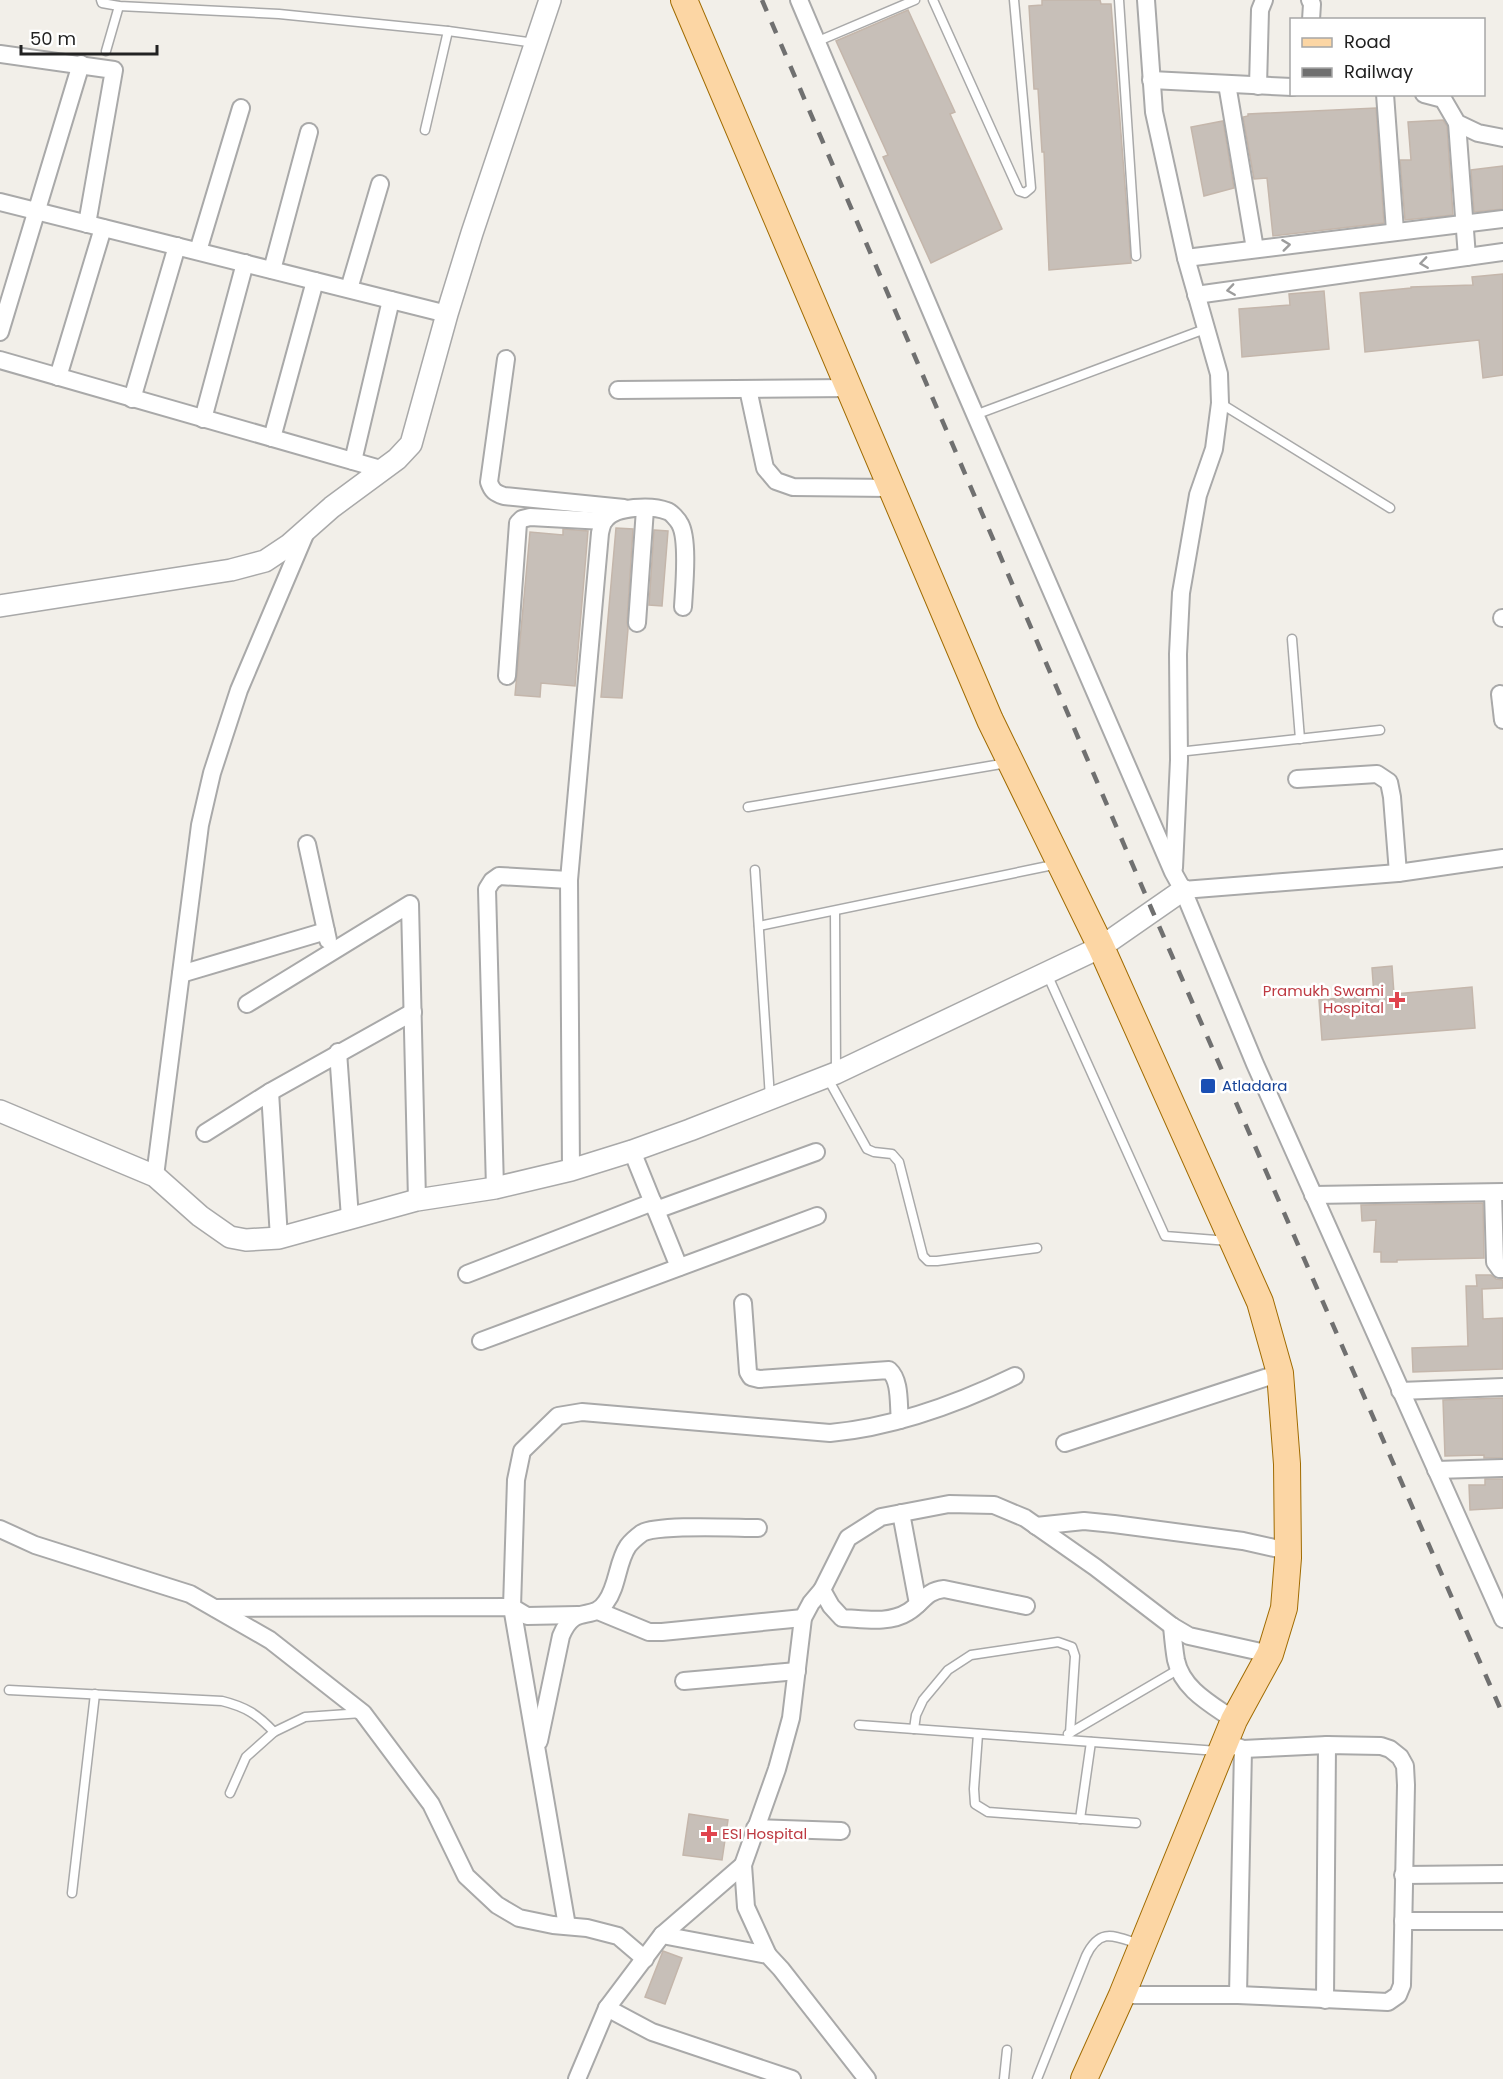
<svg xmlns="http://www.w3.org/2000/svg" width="1503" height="2079" font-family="Poppins,sans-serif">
<rect width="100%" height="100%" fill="#f2efe9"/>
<g fill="#c7bfb8" stroke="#c4b6ab" stroke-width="1.5">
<path d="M 1042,0 L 1100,0 L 1101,4 L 1111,4 L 1131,263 L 1049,270 L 1044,152 L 1042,152 L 1038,89 L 1034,89 L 1029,6 L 1042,5 Z"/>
<path d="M 908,10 L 955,112 L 950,114 L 1002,229 L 931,263 L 883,157 L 888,155 L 836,41 Z"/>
<path d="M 1376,108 L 1384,223 L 1273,236 L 1267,178 L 1254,179 L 1243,117 L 1248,116 L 1248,114 Z"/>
<path d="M 1443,120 L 1447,126 L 1453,215 L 1405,220 L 1400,160 L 1411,160 L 1408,122 Z"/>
<path d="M 1223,121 L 1234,188 L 1204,196 L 1191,127 Z"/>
<path d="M 1503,166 L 1503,209 L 1474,212 L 1471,170 Z"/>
<path d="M 1503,274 L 1503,375 L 1483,378 L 1479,340 L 1365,352 L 1360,293 L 1411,288 L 1411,287 L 1473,285 L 1472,277 Z"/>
<path d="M 1324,291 L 1329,349 L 1242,357 L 1239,309 L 1290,305 L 1289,294 Z"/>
<path d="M 616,528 L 633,529 L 627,622 L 628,629 L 622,698 L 601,697 Z"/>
<path d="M 563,529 L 588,531 L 575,686 L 541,683 L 540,697 L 515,695 L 530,532 L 563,535 Z"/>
<path d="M 654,530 L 668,531 L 662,606 L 649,605 Z"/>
<path d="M 1392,966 L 1394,994 L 1472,987 L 1475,1028 L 1322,1040 L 1319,1000 L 1374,995 L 1372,968 Z"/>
<path d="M 1483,1203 L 1484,1258 L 1397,1260 L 1397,1262 L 1381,1262 L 1381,1252 L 1374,1252 L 1376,1220 L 1362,1221 L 1361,1205 Z"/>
<path d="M 1476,1275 L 1491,1275 L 1496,1279 L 1503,1280 L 1503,1288 L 1482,1289 L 1483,1319 L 1503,1318 L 1503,1369 L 1413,1372 L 1412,1348 L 1468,1346 L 1466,1286 L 1477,1286 Z"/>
<path d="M 1503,1398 L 1503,1458 L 1484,1458 L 1484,1455 L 1445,1456 L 1443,1400 Z"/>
<path d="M 1485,1479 L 1503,1479 L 1503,1508 L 1470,1510 L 1469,1485 L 1485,1485 Z"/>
<path d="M 689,1814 L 728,1820 L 722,1860 L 683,1855 Z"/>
<path d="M 663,1951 L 682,1958 L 665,2004 L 645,1997 Z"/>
</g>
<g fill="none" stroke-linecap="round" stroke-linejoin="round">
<defs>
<g id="service">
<path d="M 101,0 L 102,3 L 119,6 L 279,14 L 448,31 L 535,43"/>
<path d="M 933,0 L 1019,191 L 1025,193 L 1031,188 L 1014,0"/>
<path d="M 1119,0 L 1136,256"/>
<path d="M 816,42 L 915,0"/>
<path d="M 106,51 L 119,6"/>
<path d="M 425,130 L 448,31"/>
<path d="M 1220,403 L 1390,508"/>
<path d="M 975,415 L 1205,329"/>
<path d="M 1292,639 L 1300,739"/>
<path d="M 1178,752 L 1380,730"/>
<path d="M 748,807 L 1007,763"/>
<path d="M 755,870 L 770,1098"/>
<path d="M 835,911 L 836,1072"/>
<path d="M 759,926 L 1058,864"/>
<path d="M 1047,974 L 1165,1236 L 1229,1241"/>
<path d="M 827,1077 L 867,1149 L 874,1152 L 892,1154 L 899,1162 L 923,1256 L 928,1261 L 937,1261 L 1037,1248"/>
<path d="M 9,1690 L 222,1701 C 246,1707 257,1714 274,1732"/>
<path d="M 859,1725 L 1218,1751"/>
<path d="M 914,1729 L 916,1715 L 923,1700 L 948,1670 L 971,1655 L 1058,1642 L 1072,1647 L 1075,1656 L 1070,1733"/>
<path d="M 978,1734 L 974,1789 L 975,1804 L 988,1812 L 1136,1823"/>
<path d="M 1068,1734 L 1179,1669"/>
<path d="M 230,1793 L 246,1757 L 274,1732 L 305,1717 L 362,1713"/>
<path d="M 1080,1819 L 1091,1742"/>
<path d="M 72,1893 L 95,1694"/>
<path d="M 1004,2079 L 1007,2050"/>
<path d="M 1037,2079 L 1086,1956 C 1100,1927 1114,1936 1139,1944"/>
</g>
<g id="minor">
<path d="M 799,0 L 958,375 L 1173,872 L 1183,890 L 1255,1064 L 1503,1619"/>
<path d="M 1146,0 L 1154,112 L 1186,258 L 1219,374 L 1220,403 L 1214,449 L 1198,495 L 1181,593 L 1178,654 L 1179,760 L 1174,868"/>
<path d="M 1310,0 L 1312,4 L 1311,20"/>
<path d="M 0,54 L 114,70 L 87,224"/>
<path d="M 1151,80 L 1292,87"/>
<path d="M 1227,84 L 1255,249"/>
<path d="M 1258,86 L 1260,10 L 1264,0"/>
<path d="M 1385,94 L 1395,231"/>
<path d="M 1424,94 L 1443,99 L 1457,123 L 1478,133 L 1503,138"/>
<path d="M 1457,123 L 1467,257"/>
<path d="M 0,202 L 447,314"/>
<path d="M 198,251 L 241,108"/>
<path d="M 1186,258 L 1503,219"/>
<path d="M 272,270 L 309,132"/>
<path d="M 349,289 L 380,184"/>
<path d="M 1196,295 L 1503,252"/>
<path d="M 0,332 L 81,64"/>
<path d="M 506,359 L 489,482 C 492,491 495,493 504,496 L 624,508"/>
<path d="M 0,360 L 384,470"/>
<path d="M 58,377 L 103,228"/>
<path d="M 748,389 L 765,468 L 776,481 L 793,487 L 891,488"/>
<path d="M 618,390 L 849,388"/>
<path d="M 132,399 L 177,246"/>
<path d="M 203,419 L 245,263"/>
<path d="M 272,438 L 315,281"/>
<path d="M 353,461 L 391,300"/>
<path d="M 1502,618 L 1503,618"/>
<path d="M 637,623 L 645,509"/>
<path d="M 507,676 L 518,523 L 522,519 L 530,517 L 604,521"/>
<path d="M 1500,694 L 1503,720"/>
<path d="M 1297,779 L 1377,774 L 1389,782 L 1392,797 L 1398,873"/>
<path d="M 307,844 L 328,940"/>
<path d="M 1183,890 L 1398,873 L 1503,858"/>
<path d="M 181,974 L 326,931"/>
<path d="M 247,1004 L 410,904 L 417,1200"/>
<path d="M 338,1052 L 350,1218"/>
<path d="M 270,1092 L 279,1238"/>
<path d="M 205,1133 L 270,1092 L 413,1012"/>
<path d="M 632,1151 L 679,1267"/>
<path d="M 571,1170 L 569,880 L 600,533 C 601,529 602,523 605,520 C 615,506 652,505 667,511 C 671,512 678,520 680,524 C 689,540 684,588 683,607"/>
<path d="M 155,1176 L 200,825 L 212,773 L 239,690 L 306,532"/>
<path d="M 495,1188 L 487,889 L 492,881 L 499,876 L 569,880"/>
<path d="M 1493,1193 L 1495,1262 L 1500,1269 L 1503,1269"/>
<path d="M 1313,1195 L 1503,1192"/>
<path d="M 656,1210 L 816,1152"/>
<path d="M 467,1274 L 653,1202"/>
<path d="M 743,1303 L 748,1372 L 751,1377 L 759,1379 L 889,1370 C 901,1381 898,1404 900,1420"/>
<path d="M 481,1341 L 817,1216"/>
<path d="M 1400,1391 L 1503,1387"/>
<path d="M 1065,1443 L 1280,1373"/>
<path d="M 1436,1470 L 1503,1468"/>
<path d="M 901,1513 L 918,1604"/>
<path d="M 1036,1526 L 1084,1521 L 1114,1524 L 1243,1541 L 1288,1551"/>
<path d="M 0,1529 L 35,1545 L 190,1594 L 270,1640 L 363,1713 L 431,1804 L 466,1876 L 497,1905 L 519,1918 L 553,1925 L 587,1928 L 618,1936 L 645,1959"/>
<path d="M 822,1590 L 831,1606 L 842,1618 C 864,1619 889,1624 908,1612 C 923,1603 925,1591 944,1589 L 1026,1606"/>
<path d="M 215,1608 L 512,1607 L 527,1616 L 578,1615"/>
<path d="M 598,1611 L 649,1632 L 662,1632 L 803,1618"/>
<path d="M 1172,1626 C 1173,1637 1174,1649 1176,1660 C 1182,1689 1211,1704 1234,1720"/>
<path d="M 684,1681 L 797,1671"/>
<path d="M 539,1741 L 561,1636 C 575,1602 592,1623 606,1602 C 618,1586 617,1562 628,1546 C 631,1542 638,1536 642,1533 C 659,1524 734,1528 758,1528"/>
<path d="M 755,1828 L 841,1831"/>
<path d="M 1403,1875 L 1503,1874"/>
<path d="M 1403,1921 L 1503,1921"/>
<path d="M 567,1926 L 512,1607 L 516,1480 L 522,1451 L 558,1416 L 582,1412 L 830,1433 C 895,1427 957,1404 1015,1376"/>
<path d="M 662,1935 L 743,1865"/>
<path d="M 768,1955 L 746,1907 L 743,1865 L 777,1769 L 791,1718 L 803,1618 L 811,1603 L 822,1590 L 848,1538 L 881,1517 L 949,1504 L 994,1505 L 1025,1518 L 1095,1567 L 1172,1626 L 1189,1636 L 1270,1654"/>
<path d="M 1122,1995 L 1238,1995 L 1388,2002 L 1398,1995 L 1402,1985 L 1406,1785 L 1405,1766 L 1400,1757 L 1390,1749 L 1381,1746 L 1327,1745 L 1243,1749 L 1225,1742"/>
<path d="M 1238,1995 L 1243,1749"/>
<path d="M 1325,2000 L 1327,1745"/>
<path d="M 607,2008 L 652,2032 L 792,2079"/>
<path d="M 577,2079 L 607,2008 L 662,1935 L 768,1955 L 781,1969 L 867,2079"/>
</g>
<g id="tertiary">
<path d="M 0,606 L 231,570 L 265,561 L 289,545 L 332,507 L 397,459 L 411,444 L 447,314 L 472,233 L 550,0"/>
<path d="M 0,1111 L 155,1176 L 200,1216 L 230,1237 L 246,1240 L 279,1238 L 417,1200 L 495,1188 L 571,1170 L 632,1151 L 690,1130 L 836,1073 L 1101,947 L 1183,890"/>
</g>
<path id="primary" d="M 684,0 L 990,720 L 1101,947 L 1260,1302 L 1280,1373 L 1287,1464 L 1288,1558 L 1284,1608 L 1270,1654 L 1234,1720 L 1122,1995 L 1084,2079"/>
</defs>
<use href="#service" stroke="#a9a9a9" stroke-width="11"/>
<use href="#minor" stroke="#a9a9a9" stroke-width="20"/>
<use href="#tertiary" stroke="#a9a9a9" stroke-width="24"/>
<use href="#primary" stroke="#a06b00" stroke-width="28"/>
<use href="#service" stroke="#fff" stroke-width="8"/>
<use href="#minor" stroke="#fff" stroke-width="16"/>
<use href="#tertiary" stroke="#fff" stroke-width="21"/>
<use href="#primary" stroke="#fcd6a4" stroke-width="26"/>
<path stroke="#707070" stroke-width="4.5" stroke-dasharray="12 12" stroke-linecap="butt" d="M 762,0 L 1152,910 L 1503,1715"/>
</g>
<defs><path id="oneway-chevron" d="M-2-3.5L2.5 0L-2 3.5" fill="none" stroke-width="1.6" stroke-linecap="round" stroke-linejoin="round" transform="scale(1.5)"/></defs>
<g stroke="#9c9c9c">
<use href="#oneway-chevron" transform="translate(1286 245) rotate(-7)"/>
<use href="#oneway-chevron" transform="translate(1424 263) rotate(172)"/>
<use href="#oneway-chevron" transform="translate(1231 290) rotate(172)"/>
</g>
<g fill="#e0444e" stroke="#fff" stroke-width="2">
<path d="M1394 991h6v6h6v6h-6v6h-6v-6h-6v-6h6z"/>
<path d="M706 1825h6v6h6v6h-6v6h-6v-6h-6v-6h6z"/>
</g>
<rect fill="#1a4fb4" stroke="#fff" stroke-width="2" x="1200" y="1078" width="16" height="16" rx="3"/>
<g text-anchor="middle" stroke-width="5" stroke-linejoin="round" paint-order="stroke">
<g font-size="15" fill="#be3a42" stroke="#fff" text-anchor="end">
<text x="1384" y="996">Pramukh Swami<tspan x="1384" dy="17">Hospital</tspan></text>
<text x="722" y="1839" text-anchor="start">ESI Hospital</text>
</g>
<g font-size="15" fill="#164399" stroke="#fff" text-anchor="start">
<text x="1222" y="1091">Atladara</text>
</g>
</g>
<rect x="1290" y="18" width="195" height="78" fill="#ffffff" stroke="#a7a7a7" stroke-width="1.5"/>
<rect x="1302" y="38" width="30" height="9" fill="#fcd6a4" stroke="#a7a7a7" stroke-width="1.5"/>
<text x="1344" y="48" font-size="18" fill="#222222">Road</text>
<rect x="1302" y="68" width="30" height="9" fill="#707070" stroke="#a7a7a7" stroke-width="1.5"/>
<text x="1344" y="78" font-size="18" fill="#222222">Railway</text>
<path d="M21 45v9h136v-9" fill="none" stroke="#222222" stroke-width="3"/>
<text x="30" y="45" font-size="18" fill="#222222" stroke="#ffffff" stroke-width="4.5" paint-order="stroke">50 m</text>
</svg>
